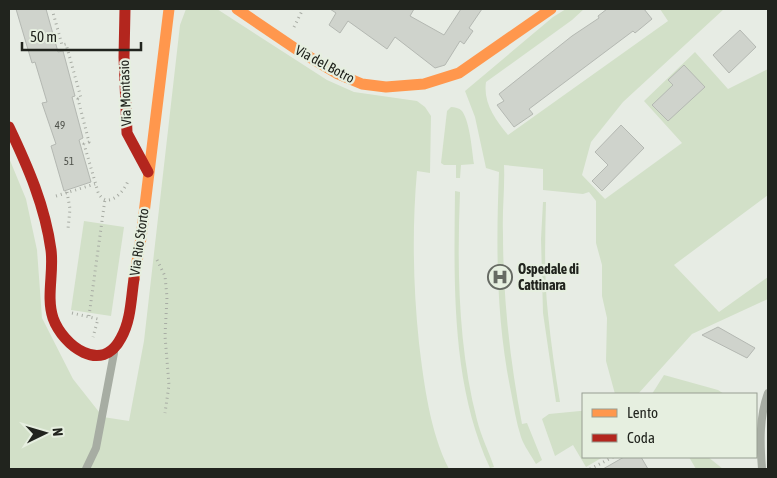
<svg xmlns="http://www.w3.org/2000/svg" width="777" height="478" font-family="'Asap Condensed',sans-serif">
<rect width="100%" height="100%" fill="#e7ece4"/>
<g fill="#d2e0c8">
<path d="M 186,9 L 217,9 L 327,80 L 354,92 L 417,101 L 425,107 L 431,116 L 430,173 L 417,171 C 412,228 413,286 419,343 C 424,384 430,432 449,469 L 9,469 L 9,158 L 26,199 L 37,250 L 42,318 L 73,379 L 103,417 L 129,421 L 144,341 L 180,25 Z"/>
<path d="M 566,9 L 584,9 L 572,20 L 486,82 C 483,103 495,119 508,135 L 668,21 L 660,9 L 724,9 L 623,102 L 591,142 L 582,175 L 605,199 L 682,143 L 644,101 L 695,52 L 728,89 L 768,69 L 768,195 L 674,265 L 719,312 L 768,277 L 768,299 L 692,334 L 638,394 L 615,394 L 606,361 L 607,318 L 602,296 L 602,265 L 596,243 L 596,201 L 589,192 L 583,194 L 543,190 L 543,169 L 504,165 C 505,188 502,211 503,234 C 503,298 510,361 522,424 L 527,423 L 542,460 L 536,464 C 531,455 524,446 521,437 C 516,422 514,407 511,392 C 496,319 496,246 499,172 L 486,168 L 475,117 L 465,91 L 553,17 Z"/>
<path d="M 451,107 C 455,107 459,108 462,111 C 470,122 472,151 474,164 L 461,165 L 460,178 L 456,178 L 456,165 L 444,165 L 441,163 L 447,111 Z"/>
<path d="M 455,191 L 460,192 C 457,268 458,346 477,420 C 481,436 489,452 494,467 L 490,468 C 451,384 454,283 455,191 Z"/>
<path d="M 543,202 L 546,202 C 545,239 544,277 548,314 C 551,343 555,372 560,402 L 556,402 L 543,313 L 541,239 Z"/>
<path d="M 84,221 L 124,227 L 111,316 L 71,310 Z"/>
<path d="M 664,375 L 718,390 L 724,394 L 652,394 Z"/>
<path d="M 580,411 L 583,411 L 583,457 L 603,457 L 586,467 L 573,445 L 555,456 L 542,419 L 549,414 Z"/>
<path d="M 689,457 L 708,457 L 723,469 L 696,469 Z"/>
</g>
<g fill="#cfd3cc" stroke="#b4b8b2">
<path d="M 16,9 L 46,9 L 58,52 L 63,51 L 75,96 L 72,97 L 83,138 L 79,140 L 91,182 L 64,191 L 51,146 L 56,144 L 42,103 L 47,102 L 35,62 L 32,63 Z"/>
<path d="M 330,9 L 414,9 L 410,16 L 444,35 L 461,9 L 482,9 L 469,28 L 473,31 L 464,44 L 460,41 L 445,65 L 435,68 L 395,37 L 387,49 L 348,21 L 340,33 L 329,25 L 336,13 Z"/>
<path d="M 607,9 L 644,9 L 652,19 L 635,33 L 633,31 L 529,109 L 533,114 L 514,127 L 497,105 L 504,101 L 499,94 L 572,36 L 599,18 L 598,16 Z"/>
<path d="M 740,30 L 756,47 L 729,73 L 713,55 Z"/>
<path d="M 684,65 L 705,87 L 668,121 L 652,105 L 673,85 L 668,80 Z"/>
<path d="M 621,125 L 644,148 L 602,191 L 592,181 L 608,165 L 595,152 Z"/>
<path d="M 718,327 L 755,348 L 747,358 L 702,335 Z"/>
<path d="M 624,457 L 641,457 L 648,469 L 603,469 Z"/>
</g>
<g fill="none" stroke-linecap="round" stroke-linejoin="round">
<g stroke="#a8aca4" stroke-width="3" stroke-dasharray="1 4" stroke-linecap="butt">
<path d="M 52,9 L 62,45 L 66,44 L 81,98 L 78,99 L 89,142 L 84,144 L 98,192 C 106,210 123,194 128,181"/>
<path d="M 294,27 L 303,9"/>
<path d="M 67,192 L 70,209 L 68,229"/>
<path d="M 56,196 L 95,184"/>
<path d="M 157,260 L 165,276 L 167,297 L 165,336 L 169,385 L 165,413"/>
<path d="M 72,313 L 98,319 L 93,337"/>
<path d="M 89,316 L 105,199"/>
<path d="M 590,469 L 613,457"/>
</g>
<g stroke="#a7ada3" stroke-width="8">
<path d="M 86,469 L 96,448 L 114,353"/>
<path d="M 762,469 C 760,443 759,418 768,393"/>
</g>
<g stroke="#ff974d" stroke-width="11">
<path d="M 237,9 L 296,49 L 338,74 L 362,84 L 386,87 L 424,84 L 459,73 L 551,9"/>
<path d="M 134,279 L 141,238 L 169,9"/>
</g>
<g stroke="#b3261e" stroke-width="11">
<path d="M 125,9 L 124,57 L 127,133 L 148,172"/>
<path d="M 9,127 C 28,167 45,206 51,250 C 54,272 46,297 53,318 C 63,346 102,375 121,338 C 131,321 131,298 134,279"/>
</g>
</g>
<defs>
<symbol id="hospital-ring" viewBox="-11 -11 22 22"><circle r="9.5" fill="#e6efe0" stroke="#666a63" stroke-width="1.5"/><path d="M-5-5h3v3.5h4V-5h3V5h-3V1.5h-4V5h-3Z" fill="#666a63"/></symbol>
</defs>
<g fill-rule="evenodd">
<use href="#hospital-ring" x="486" y="263" width="28" height="28"/>
</g>
<g text-anchor="middle" stroke-width="4.5" stroke-linejoin="round" paint-order="stroke">
<g font-size="11" fill="#4e514a">
<text x="60" y="129">49</text>
<text x="69" y="165">51</text>
</g>
<g font-size="14" fill="#21241e" stroke="#e6efe0">
<text transform="translate(325 64) rotate(28)" y="5">Via del Botro</text>
<text transform="translate(125 93) rotate(-92)" y="5">Via Montasio</text>
<text transform="translate(139 242) rotate(-82)" y="5">Via Rio Storto</text>
</g>
<g font-size="14" font-weight="bold" fill="#21241e" stroke="#e6efe0" text-anchor="start">
<text x="518" y="274">Ospedale di<tspan x="518" dy="16">Cattinara</tspan></text>
</g>
</g>
<rect width="777" height="478" fill="none" stroke="#21241e" stroke-width="20"/>
<rect x="582" y="393" width="175" height="65" fill="#e6efe0" stroke="#979e92"/>
<rect x="592" y="409" width="25" height="8" fill="#ff974d" stroke="#979e92"/>
<text x="627" y="418" font-size="15" fill="#21241e">Lento</text>
<rect x="592" y="434" width="25" height="8" fill="#b3261e" stroke="#979e92"/>
<text x="627" y="443" font-size="15" fill="#21241e">Coda</text>
<g transform="translate(45 433) rotate(85)" stroke="#e6efe0" stroke-width="4" paint-order="stroke">
<path d="M0-4L9 19L0 12L-9 19Z" fill="#21241e"/>
<text y="-8" font-size="14" font-weight="bold" text-anchor="middle" fill="#21241e">N</text>
</g>
<path d="M22 42v8h119v-8" fill="none" stroke="#21241e" stroke-width="2.5"/>
<text x="30" y="42" font-size="15" fill="#21241e" stroke="#e6efe0" stroke-width="4" paint-order="stroke">50 m</text>
</svg>
